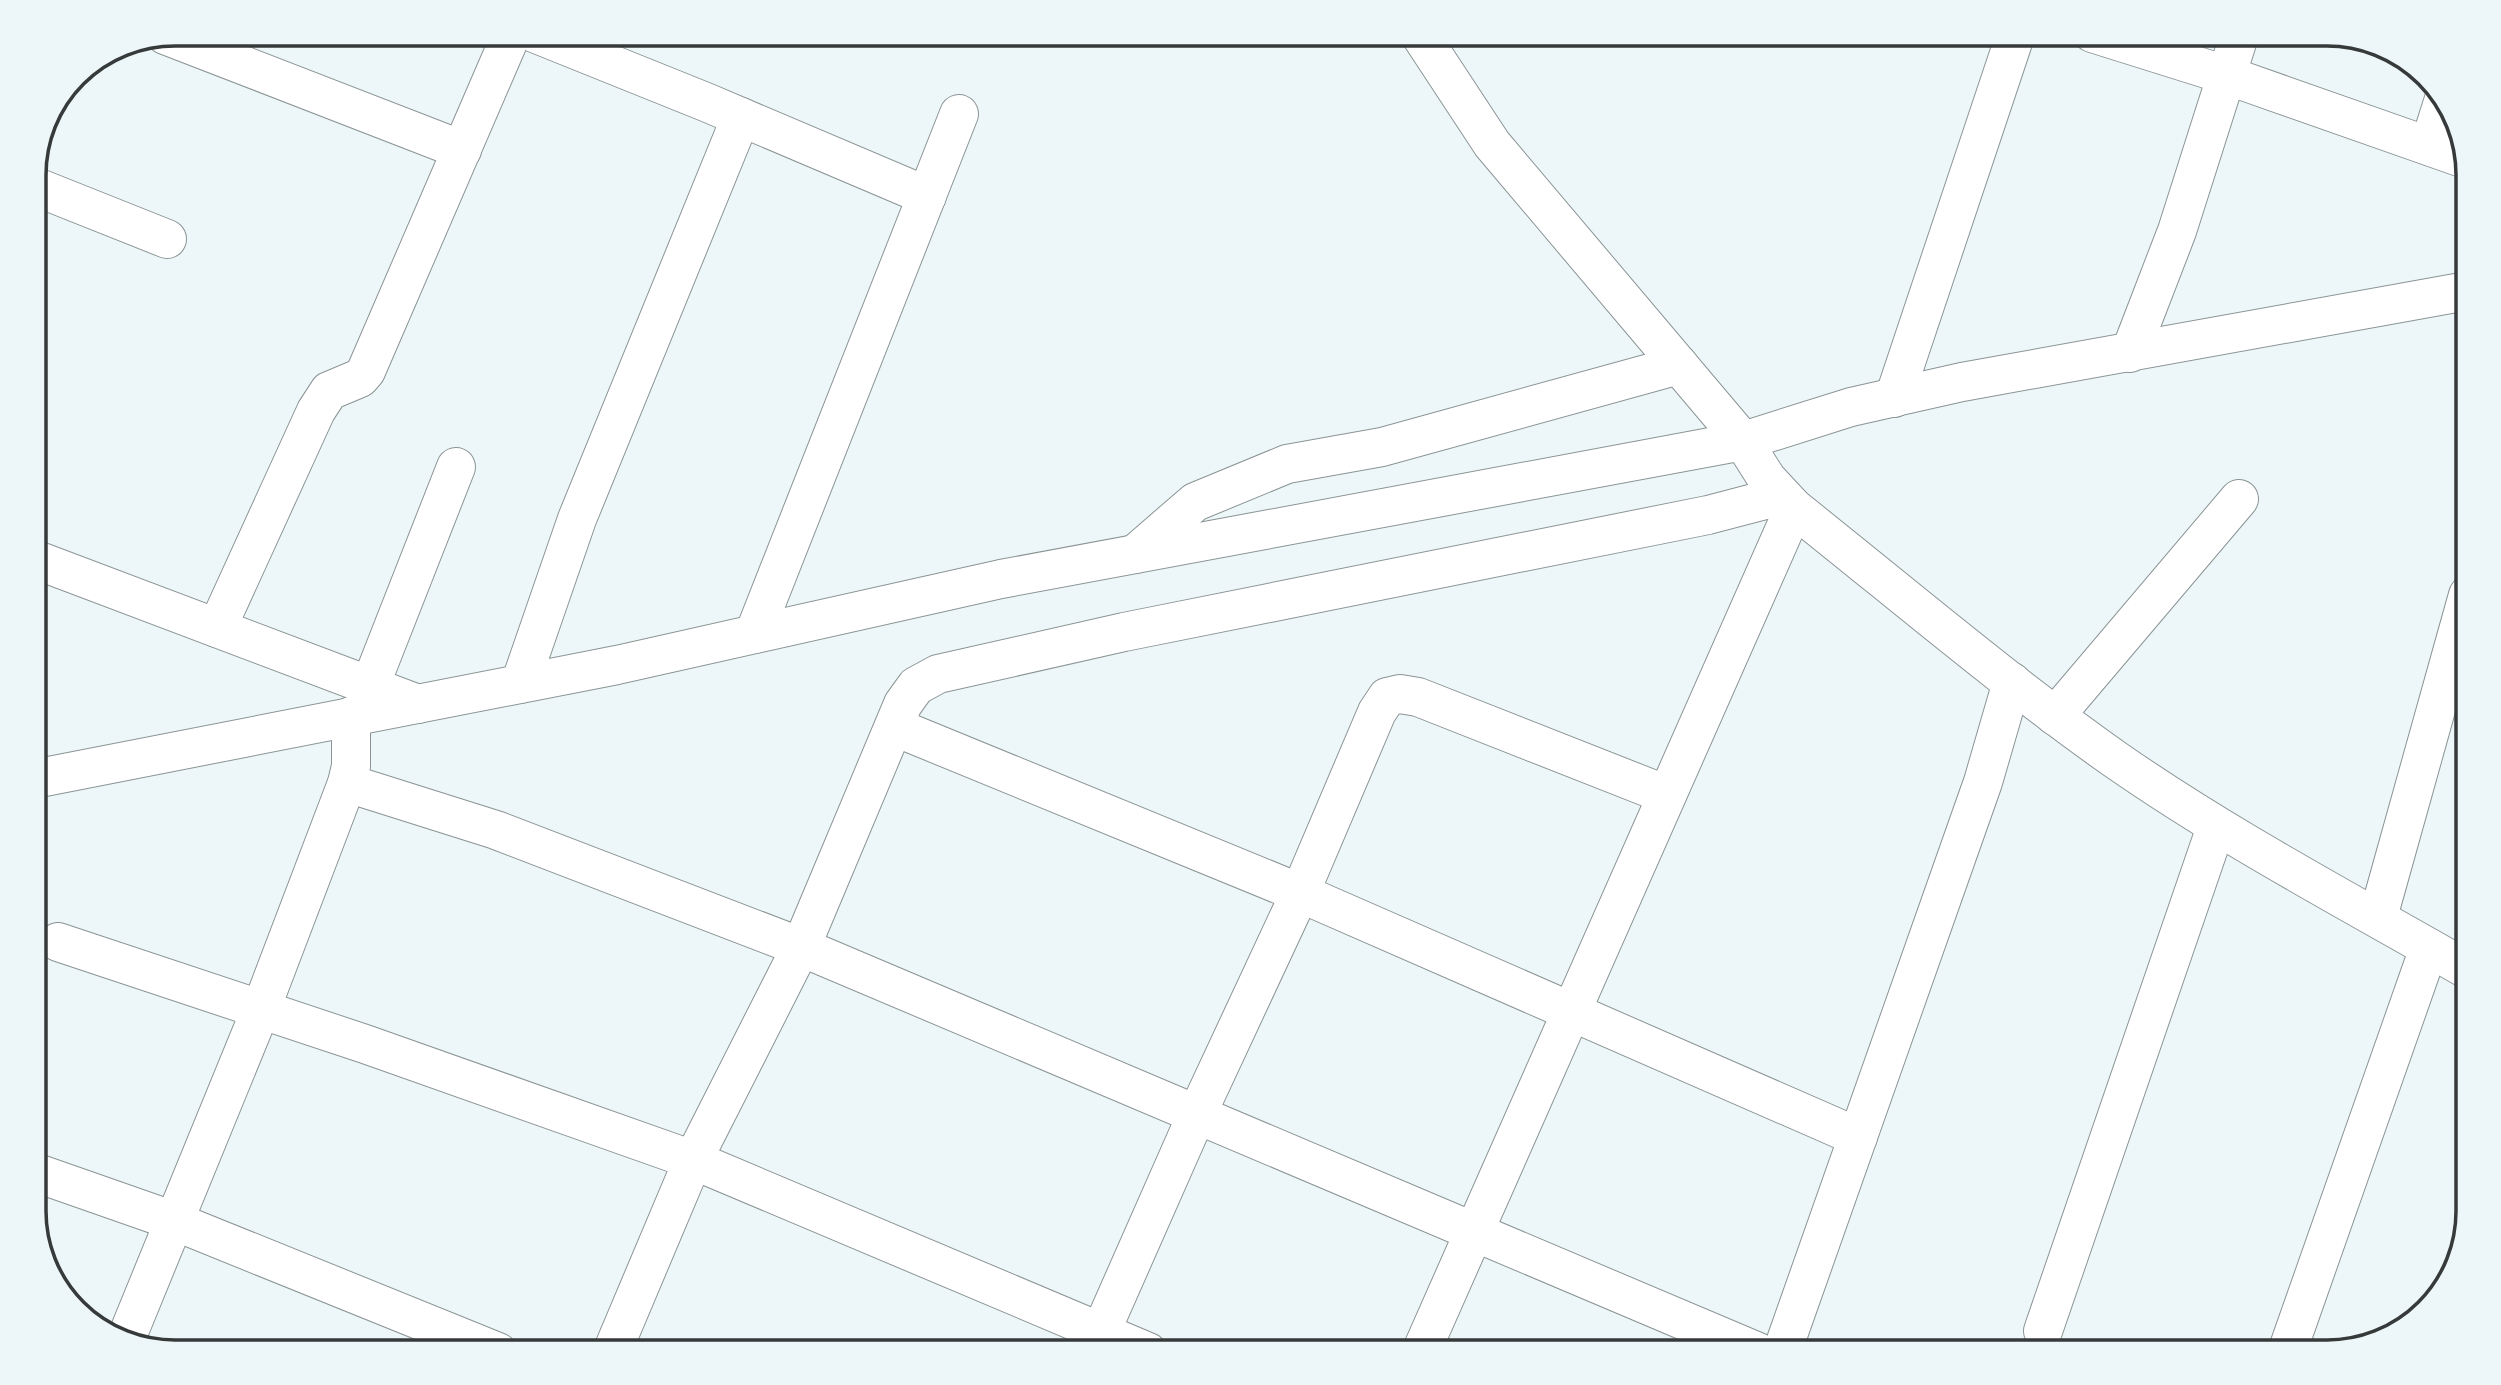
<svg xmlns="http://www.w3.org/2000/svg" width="2501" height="1385" font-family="Manrope,sans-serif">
<rect width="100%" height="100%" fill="#edf7f9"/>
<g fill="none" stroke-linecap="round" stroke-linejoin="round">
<defs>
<g id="minor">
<path d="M 534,33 L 708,103 L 927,196"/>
<path d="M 1419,33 L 1492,144 L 1743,441 L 1767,479 L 1794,508 C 1901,593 2005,682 2116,760 C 2228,838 2350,902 2468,970"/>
<path d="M 2092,33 L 2226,75 L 2465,159"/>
<path d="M 165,35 L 462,150"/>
<path d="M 2429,146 L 2444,99"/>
<path d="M 34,186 L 167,239"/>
<path d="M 2130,353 L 2177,231 L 2240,33"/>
<path d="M 1894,398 L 2016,33"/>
<path d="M 1135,554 L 1195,502 L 1287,464 L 1382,447 L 1679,365"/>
<path d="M 34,559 L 418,704"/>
<path d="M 217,628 L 316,411 L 329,391 L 360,378 L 366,371 L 512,33"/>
<path d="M 754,634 L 959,114"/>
<path d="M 520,684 L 577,519 L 741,117"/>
<path d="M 370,686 L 456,467"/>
<path d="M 2055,716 L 2239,499"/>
<path d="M 895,727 L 1300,893 L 1858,1137"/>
<path d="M 34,779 L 617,665 L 1001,579 L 1743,441 L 1851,407 L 1962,382 L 2467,291"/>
<path d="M 347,783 L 496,830 L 801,947 L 1758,1352"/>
<path d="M 2378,917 L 2468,595"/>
<path d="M 58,942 L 365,1044 L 693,1160 L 1148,1352"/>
<path d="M 34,1172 L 174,1221 L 498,1352"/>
<path d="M 2043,1331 L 2216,827"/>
<path d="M 126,1339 L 261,1009 L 347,783 L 351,766 L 351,716"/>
<path d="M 612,1352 L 693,1160 L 801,947 L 903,704 L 916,686 L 938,674 L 1124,632 L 1708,515 L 1780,496"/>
<path d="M 1092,1352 L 1197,1114 L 1300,893 L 1377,712 L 1387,697 L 1400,694 L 1418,697 L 1667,795"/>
<path d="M 1421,1352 L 1794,508"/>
<path d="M 1782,1352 L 1983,782 L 2012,682"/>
<path d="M 2287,1352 L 2429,948"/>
</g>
</defs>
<use href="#minor" stroke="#8b9495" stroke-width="40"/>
<use href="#minor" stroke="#fff" stroke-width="38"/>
</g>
<path d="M0 0H2501V1385H0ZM175 46H2327A129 129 0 0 1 2456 175V1211A129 129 0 0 1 2327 1340H175A129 129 0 0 1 46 1211V175A129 129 0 0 1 175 46Z" fill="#edf7f9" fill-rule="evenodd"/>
<path fill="none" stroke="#373a3b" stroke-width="3.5" d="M175 46H2327A129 129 0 0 1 2456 175V1211A129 129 0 0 1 2327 1340H175A129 129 0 0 1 46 1211V175A129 129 0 0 1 175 46Z"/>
</svg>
